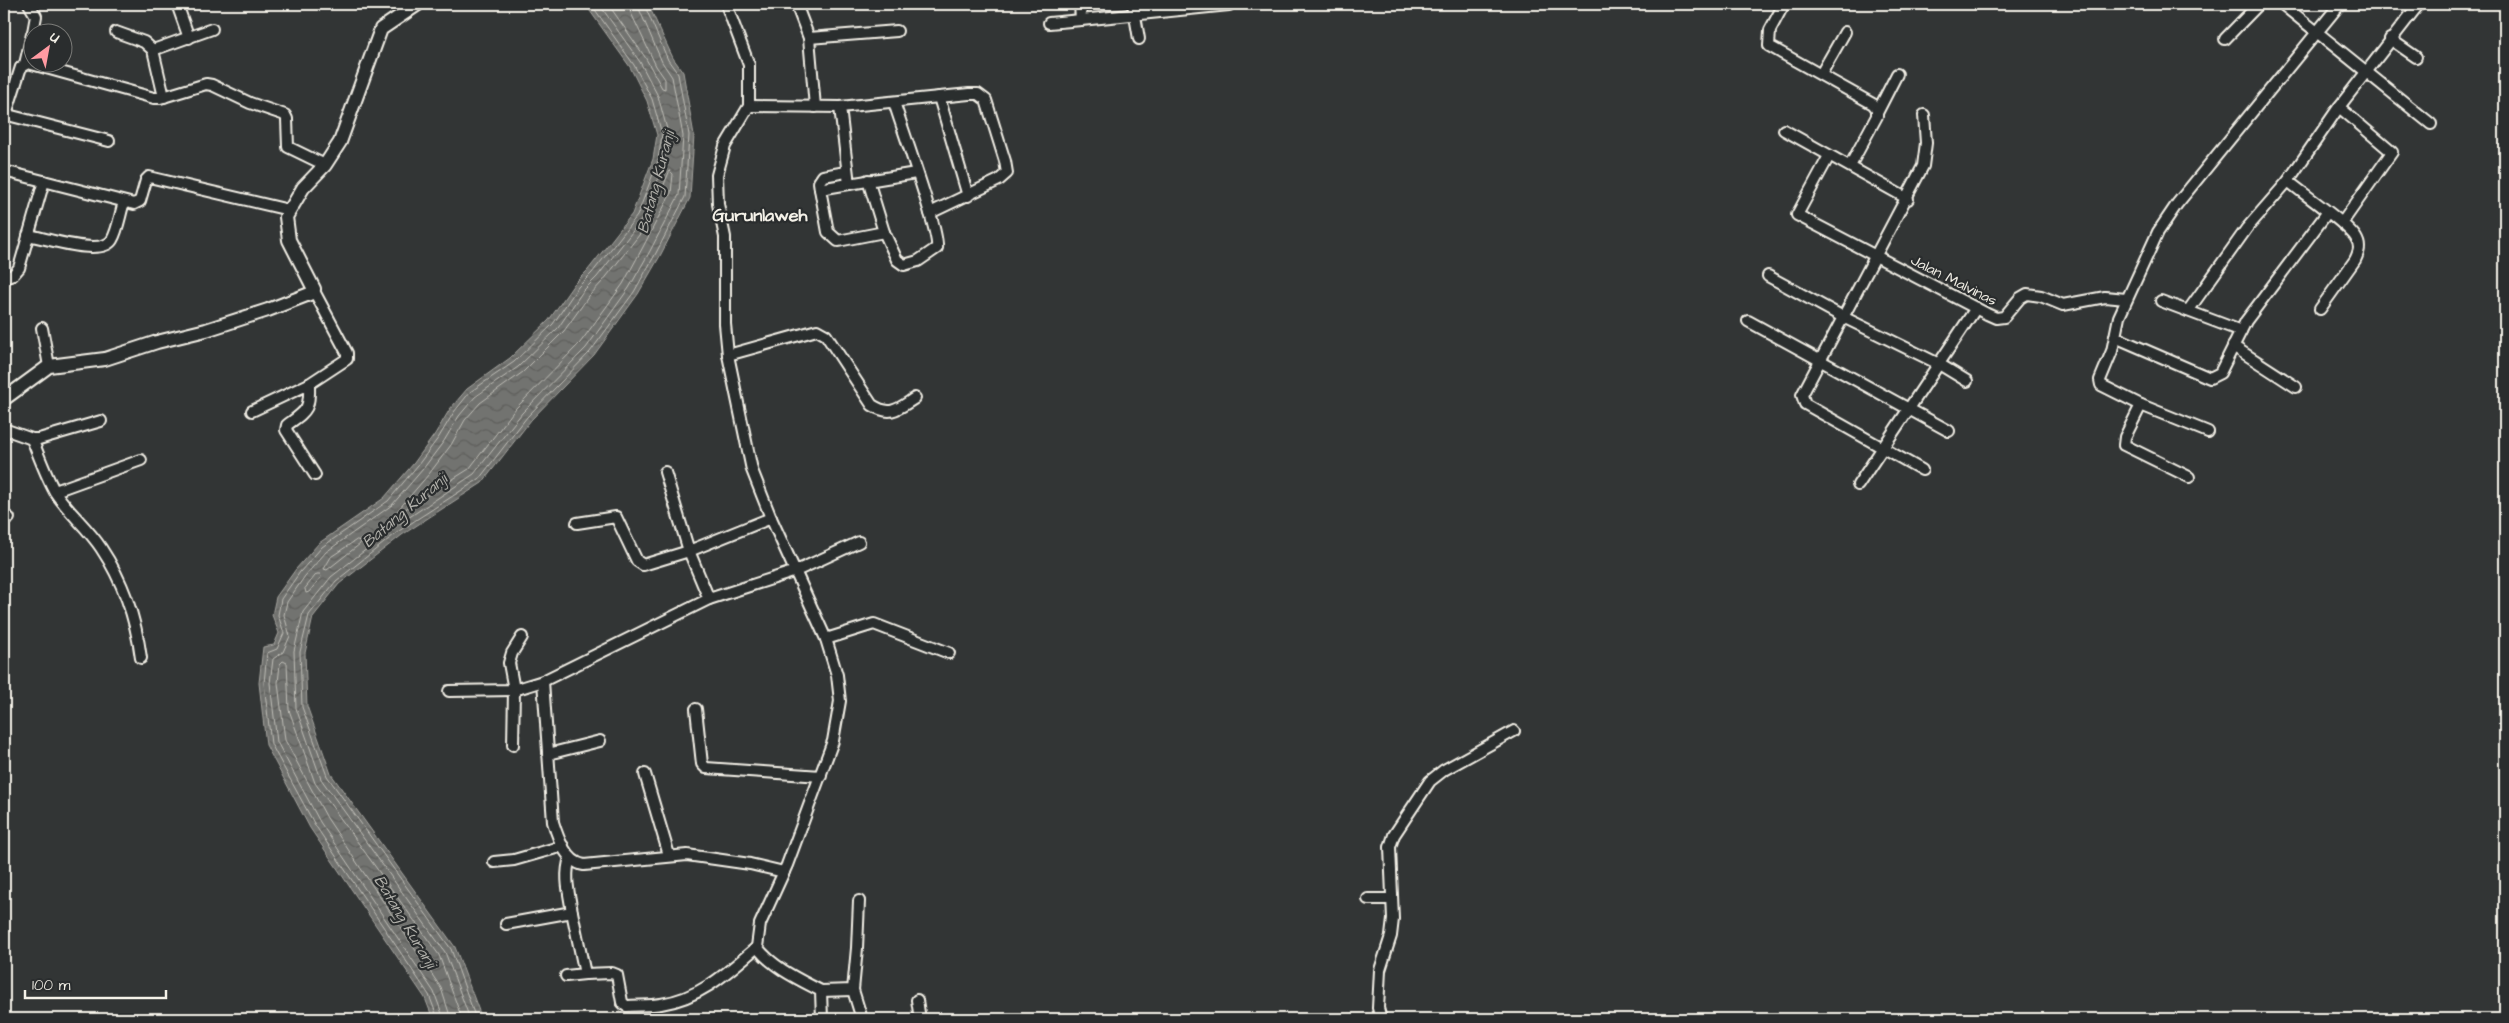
<svg xmlns="http://www.w3.org/2000/svg" width="2509" height="1023" font-family="'Architects Daughter',sans-serif">
<defs>
<pattern id="water-waves" width="16" height="10" patternUnits="userSpaceOnUse" patternTransform="scale(1.25)"><rect width="16" height="10" fill="#727370"/><path d="M0 5q4-4 8 0t8 0" fill="none" stroke="#5e5e5b"/></pattern>
</defs>
<rect width="100%" height="100%" fill="#323535"/>
<filter id="ink" filterUnits="userSpaceOnUse"><feTurbulence type="fractalNoise" baseFrequency=".02" numOctaves="2"/><feDisplacementMap in="SourceGraphic" scale="10" xChannelSelector="R" yChannelSelector="G"/><feConvolveMatrix kernelMatrix="1 2 1 2 8 2 1 2 1" color-interpolation-filters="sRGB"/></filter>
<g filter="url(#ink)">
<path fill="url(#water-waves)" stroke="#a6a5a0" d="M 585,4 L 648,4 L 673,58 L 683,72 L 694,135 L 690,198 L 660,256 L 638,294 L 594,355 L 531,420 L 482,483 L 402,535 L 339,584 L 313,617 L 305,653 L 307,706 L 331,774 L 455,947 L 482,1019 L 433,1019 L 425,998 L 310,828 L 266,745 L 259,683 L 263,647 L 274,645 L 279,633 L 272,615 L 276,597 L 296,569 L 319,543 L 384,498 L 414,463 L 435,434 L 450,409 L 467,389 L 510,358 L 549,320 L 574,284 L 588,270 L 632,214 L 653,159 L 657,135 L 647,101 L 630,67 Z"/>
<g fill="none" stroke-linecap="round" stroke-linejoin="round">
<g stroke="#c0bfb8" stroke-width="1">
<path d="M 608,4 L 645,57 L 662,88 L 665,89 L 665,79 L 656,66 L 631,13 L 630,4"/>
<path d="M 670,171 L 673,174 L 671,193 L 643,247 L 623,284 L 580,343 L 516,408 L 469,469 L 399,513 L 398,510 L 429,474 L 451,445 L 465,420 L 480,403 L 523,372 L 564,331 L 589,296 L 603,281 L 647,225 Z"/>
<path d="M 357,540 L 361,541 L 360,544 L 327,570 L 324,569 L 331,557 Z"/>
<path d="M 317,574 L 320,574 L 321,577 L 309,592 L 306,593 L 305,589 Z"/>
<path d="M 438,1019 L 429,995 L 315,825 L 271,744 L 264,683 L 267,653 L 277,649 L 284,633 L 278,615 L 281,599 L 300,572 L 322,547 L 388,501 L 418,465 L 439,437 L 454,412 L 470,392 L 514,362 L 553,324 L 578,287 L 592,273 L 637,216 L 658,161 L 662,134 L 652,99 L 634,65 L 591,4"/>
<path d="M 444,1019 L 434,992 L 320,822 L 277,742 L 270,683 L 273,659 L 283,652 L 290,636 L 284,615 L 287,602 L 305,576 L 326,552 L 392,505 L 423,469 L 444,441 L 459,416 L 475,397 L 518,367 L 558,328 L 583,291 L 597,277 L 643,218 L 664,163 L 668,133 L 658,96 L 640,62 L 599,4"/>
<path d="M 451,1019 L 441,988 L 327,818 L 285,740 L 278,683 L 280,664 L 283,661 L 287,663 L 289,710 L 315,783 L 439,955 L 462,1019"/>
<path d="M 470,1019 L 445,952 L 321,779 L 296,708 L 294,651 L 303,612 L 331,577 L 396,526 L 474,474 L 522,413 L 586,348 L 629,288 L 650,251 L 679,195 L 683,136 L 672,77 L 662,62 L 637,4"/>
<path d="M 476,1019 L 451,949 L 327,776 L 302,707 L 300,652 L 309,615 L 336,581 L 399,531 L 479,479 L 527,417 L 590,352 L 634,292 L 656,253 L 685,197 L 689,135 L 678,74 L 668,60 L 644,4"/>
</g>
<defs>
<g id="minor">
<path d="M 29,4 L 36,16 L 33,32"/>
<path d="M 177,4 L 189,38"/>
<path d="M 726,4 L 749,65 L 749,106 L 725,146 L 717,175 L 718,204 L 725,237 L 725,324 L 728,355 L 752,470 L 771,518 L 826,639 L 837,675 L 840,701 L 833,741 L 787,865 L 760,924 L 757,947 C 772,967 798,979 821,991 L 822,1019"/>
<path d="M 796,4 L 809,38 L 815,107"/>
<path d="M 1080,4 L 1081,20 L 1229,5"/>
<path d="M 1133,4 L 1139,39"/>
<path d="M 1784,4 L 1770,30 L 1769,46 L 1873,104 L 1877,109 L 1877,116 L 1850,166"/>
<path d="M 2282,4 L 2431,124"/>
<path d="M 1049,23 L 1081,20"/>
<path d="M 116,32 L 144,42 L 153,50 L 164,97"/>
<path d="M 809,38 L 897,31"/>
<path d="M 2225,39 L 2259,4"/>
<path d="M 2390,39 L 2416,57"/>
<path d="M 153,50 L 212,29"/>
<path d="M 25,64 L 32,34"/>
<path d="M 1821,74 L 1845,32"/>
<path d="M 939,97 L 968,196"/>
<path d="M 749,106 L 840,107 L 969,94 L 978,94 L 986,100 L 1005,161 L 1007,173 L 999,180 L 930,213"/>
<path d="M 840,107 L 849,184 L 916,173"/>
<path d="M 2339,107 L 2392,152 L 2342,223"/>
<path d="M 1877,113 L 1897,74"/>
<path d="M 4,114 L 109,141"/>
<path d="M 6,114 L 21,67 L 28,63 L 154,98 L 160,98 L 206,84 L 212,85 L 250,103 L 285,115 L 287,119 L 288,147 L 325,165"/>
<path d="M 1784,130 L 1908,199"/>
<path d="M 1829,156 L 1797,215 L 1987,314 L 1996,318 L 2004,317 L 2020,298 L 2027,294 L 2041,296 L 2063,305 L 2105,297 L 2126,299"/>
<path d="M 4,171 L 134,204 L 140,201 L 146,180 L 149,177 L 289,210"/>
<path d="M 2288,181 C 2302,193 2349,225 2356,238 C 2361,246 2359,252 2355,260 L 2320,309"/>
<path d="M 849,184 L 820,189 L 828,232 L 838,241 L 884,232 L 868,180"/>
<path d="M 820,189 L 819,182 L 823,176 L 846,172"/>
<path d="M 884,232 L 897,260 L 904,265 L 918,261 L 937,248 C 940,233 901,125 894,102"/>
<path d="M 28,235 C 46,238 101,257 112,240 C 118,230 120,214 124,202"/>
<path d="M 1768,276 L 1843,317 L 1939,364 L 1967,381"/>
<path d="M 4,278 L 13,275 L 19,268 L 44,181"/>
<path d="M 2161,301 L 2241,331"/>
<path d="M 2188,311 L 2247,228 L 2288,181 L 2339,107 L 2419,4"/>
<path d="M 1748,321 L 1949,431"/>
<path d="M 42,328 L 49,366"/>
<path d="M 2115,337 L 2210,378 L 2220,373 L 2246,321 L 2327,213"/>
<path d="M 2233,346 L 2296,387"/>
<path d="M 728,355 L 817,330 L 826,335 L 872,405 C 891,417 898,409 915,398"/>
<path d="M 309,384 C 310,410 307,410 287,425 L 286,430 L 315,475"/>
<path d="M 2141,405 L 2125,437 L 2124,445 L 2189,477"/>
<path d="M 252,411 L 309,384 L 347,359 L 347,353 L 314,291"/>
<path d="M 4,429 L 32,439 L 39,439 L 101,421"/>
<path d="M 2208,432 L 2141,405 L 2101,385 L 2100,380 L 2112,351 L 2119,317 L 2158,232 L 2177,204 L 2340,4"/>
<path d="M 32,439 C 39,456 46,476 55,492 C 68,512 88,528 101,548 C 123,581 136,620 141,658"/>
<path d="M 1922,470 L 1805,404 L 1802,395 L 1923,166 L 1926,143 L 1924,115"/>
<path d="M 665,472 L 689,551 L 709,599"/>
<path d="M 1858,485 L 1976,308"/>
<path d="M 55,491 L 141,460"/>
<path d="M 4,515 L 9,518"/>
<path d="M 577,523 L 616,517 L 637,561 L 643,565 L 689,551 L 771,518"/>
<path d="M 826,639 L 874,624 L 949,653"/>
<path d="M 543,681 L 553,822 C 558,838 566,862 584,865 L 687,855 L 750,864 L 784,872"/>
<path d="M 449,691 L 514,690 L 543,681 L 709,599 L 796,571 L 859,542"/>
<path d="M 696,709 L 702,764 L 706,768 L 821,776"/>
<path d="M 513,745 L 514,690 L 509,663 L 512,653 L 522,637"/>
<path d="M 548,754 L 600,741"/>
<path d="M 645,774 L 669,855"/>
<path d="M 570,858 C 564,876 569,893 572,912"/>
<path d="M 494,862 L 514,860 L 563,846"/>
<path d="M 1368,899 L 1392,899"/>
<path d="M 506,924 L 572,912 L 585,974 L 612,973 L 617,975 L 622,1002 L 626,1006 C 637,1005 650,1006 661,1004 C 701,998 728,972 757,947"/>
<path d="M 566,976 L 585,974"/>
<path d="M 853,990 L 862,1019"/>
<path d="M 821,991 L 853,990 L 857,948 L 859,901"/>
<path d="M 917,1000 L 920,1019"/>
<path d="M 1381,1019 L 1378,1008 L 1380,970 L 1391,936 L 1393,919 L 1390,847 L 1394,835 L 1430,781 L 1444,770 L 1514,731"/>
</g>
<path id="tertiary" d="M 4,399 L 49,366 L 105,359 L 157,342 L 206,330 L 268,310 L 312,293 L 314,289 L 289,240 L 286,217 L 303,188 L 325,165 L 340,142 L 381,29 L 418,4"/>
</defs>
<use href="#minor" stroke="#f4f1e8" stroke-width="14"/>
<use href="#tertiary" stroke="#f4f1e8" stroke-width="16"/>
<use href="#minor" stroke="#2a2d2e" stroke-width="10"/>
<use href="#tertiary" stroke="#2a2d2e" stroke-width="12"/>
</g>
</g>
<g text-anchor="middle" stroke-width="4.5" stroke-linejoin="round" paint-order="stroke">
<g font-size="15" fill="#f4f1e8" stroke="#2a2d2e">
<text transform="translate(1954 280) rotate(27)" y="5">Jalan Malvinas</text>
</g>
<g font-size="16" font-style="italic" fill="#b3b2ac" stroke="#2a2d2e">
<text transform="translate(655 182) rotate(-75)" y="6">Batang Kuranji</text>
<text transform="translate(404 510) rotate(-40)" y="6">Batang Kuranji</text>
<text transform="translate(406 921) rotate(59)" y="6">Batang Kuranji</text>
</g>
<g font-size="18" font-weight="bold" fill="#f4f1e8" stroke="#2a2d2e">
<text x="760" y="221">Gurunlaweh</text>
</g>
</g>
<rect width="2509" height="1023" fill="none" stroke="#2a2d2e" stroke-width="20"/>
<rect x="10" y="10" width="2489" height="1003" fill="none" stroke="#f4f1e8" stroke-width="2" filter="url(#ink)"/>
<g transform="translate(48 48) rotate(32)"><circle r="24" fill="#2a2d2e" stroke="#7b7b78"/>
<path d="M0-4L9 19L0 12L-9 19Z" fill="#ff9aa2"/>
<text y="-8" font-size="14" font-weight="bold" text-anchor="middle" fill="#f4f1e8">U</text>
</g>
<path d="M25 990v8h141v-8" fill="none" stroke="#f4f1e8" stroke-width="2.5"/>
<text x="32" y="990" font-size="15" fill="#f4f1e8" stroke="#2a2d2e" stroke-width="4" paint-order="stroke">100 m</text>
</svg>
